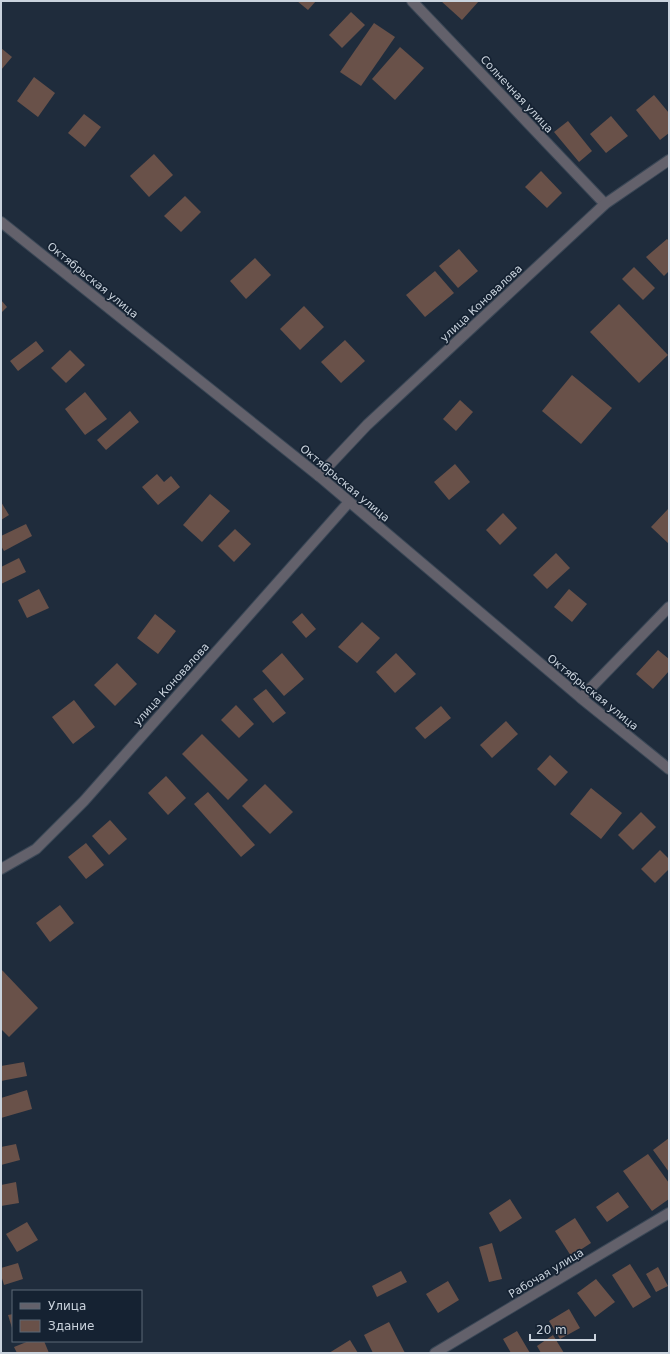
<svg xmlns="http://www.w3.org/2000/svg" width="670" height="1354" font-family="'DejaVu Sans',sans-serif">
<rect width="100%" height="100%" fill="#1f2c3c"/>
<g fill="#695149">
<path d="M 297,1 L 316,1 L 308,10 Z"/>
<path d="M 441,1 L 479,1 L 462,20 Z"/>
<path d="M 351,12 L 365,25 L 342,48 L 329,35 Z"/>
<path d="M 374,23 L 395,37 L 361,86 L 340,72 Z"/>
<path d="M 400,47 L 424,68 L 395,100 L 372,79 Z"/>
<path d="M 1,48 L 12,57 L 1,70 Z"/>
<path d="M 34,77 L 55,93 L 38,117 L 17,101 Z"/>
<path d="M 654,95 L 669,113 L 669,133 L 660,140 L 636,110 Z"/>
<path d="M 84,114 L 101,127 L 85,147 L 68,133 Z"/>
<path d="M 611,116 L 628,136 L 606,153 L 590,134 Z"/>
<path d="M 568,121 L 592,151 L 579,162 L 554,132 Z"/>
<path d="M 154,154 L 173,175 L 149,197 L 130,176 Z"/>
<path d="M 541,171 L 562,193 L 547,208 L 525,187 Z"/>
<path d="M 185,196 L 201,212 L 181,232 L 164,216 Z"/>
<path d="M 667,239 L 669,241 L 669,271 L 664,276 L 646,257 Z"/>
<path d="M 459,249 L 478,271 L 458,288 L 439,266 Z"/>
<path d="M 255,258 L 271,275 L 246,299 L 230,281 Z"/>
<path d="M 634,267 L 655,288 L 643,300 L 622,279 Z"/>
<path d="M 435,271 L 454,293 L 425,317 L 406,295 Z"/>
<path d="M 1,300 L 7,307 L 1,313 Z"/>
<path d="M 619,304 L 668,355 L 639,383 L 590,332 Z"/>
<path d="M 304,306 L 324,327 L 300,350 L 280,329 Z"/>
<path d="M 345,340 L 365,361 L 341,383 L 321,362 Z"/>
<path d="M 36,341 L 44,351 L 18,371 L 10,361 Z"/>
<path d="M 70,350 L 85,365 L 66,383 L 51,368 Z"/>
<path d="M 572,375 L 612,408 L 581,444 L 542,411 Z"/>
<path d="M 85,392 L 107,419 L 85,435 L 65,409 Z"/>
<path d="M 460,400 L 473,412 L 456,431 L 443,419 Z"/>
<path d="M 130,411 L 139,422 L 106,450 L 97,440 Z"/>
<path d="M 455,464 L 470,482 L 449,500 L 434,482 Z"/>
<path d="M 157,474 L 164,482 L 171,476 L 180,487 L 158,505 L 142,487 Z"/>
<path d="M 210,494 L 230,511 L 202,542 L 183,525 Z"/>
<path d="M 1,502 L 9,515 L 1,520 Z"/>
<path d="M 669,508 L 669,544 L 651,527 Z"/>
<path d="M 503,513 L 517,528 L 500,545 L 486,530 Z"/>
<path d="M 26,524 L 32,536 L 4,551 L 1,546 L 1,536 Z"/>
<path d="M 235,529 L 251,544 L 234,562 L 218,546 Z"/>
<path d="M 556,553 L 570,568 L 547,589 L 533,575 Z"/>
<path d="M 19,558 L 26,572 L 1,584 L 1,567 Z"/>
<path d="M 39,589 L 49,608 L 27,618 L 18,600 Z"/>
<path d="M 569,589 L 587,604 L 572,622 L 554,607 Z"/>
<path d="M 302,613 L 316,629 L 306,638 L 292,622 Z"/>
<path d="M 155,614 L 176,631 L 158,654 L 137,638 Z"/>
<path d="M 362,622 L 380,638 L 357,663 L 338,647 Z"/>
<path d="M 658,650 L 669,659 L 669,671 L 653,689 L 636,674 Z"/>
<path d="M 282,653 L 304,679 L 284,696 L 262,671 Z"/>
<path d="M 396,653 L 416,674 L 395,693 L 376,672 Z"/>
<path d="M 117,663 L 137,684 L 115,706 L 94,685 Z"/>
<path d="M 266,689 L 286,713 L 273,723 L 253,699 Z"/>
<path d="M 74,700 L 95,727 L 73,744 L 52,717 Z"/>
<path d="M 236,705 L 254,724 L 239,738 L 221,720 Z"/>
<path d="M 441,706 L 451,718 L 425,739 L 415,728 Z"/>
<path d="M 506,721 L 518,734 L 492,758 L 480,745 Z"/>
<path d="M 202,734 L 248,780 L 228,800 L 182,754 Z"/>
<path d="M 550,755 L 568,772 L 555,786 L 537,769 Z"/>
<path d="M 166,776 L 186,798 L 168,815 L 148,793 Z"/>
<path d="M 265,784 L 293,812 L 270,834 L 242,806 Z"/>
<path d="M 591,788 L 622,813 L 601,839 L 570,814 Z"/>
<path d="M 208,792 L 255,845 L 241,857 L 194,804 Z"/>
<path d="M 641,812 L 656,827 L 633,850 L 618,835 Z"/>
<path d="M 110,820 L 127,839 L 109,855 L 92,836 Z"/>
<path d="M 86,843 L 104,865 L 86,879 L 68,857 Z"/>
<path d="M 660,850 L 669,859 L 669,869 L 655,883 L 641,869 Z"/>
<path d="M 60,905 L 74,923 L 50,942 L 36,923 Z"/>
<path d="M 1,969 L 38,1008 L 9,1037 L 1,1029 Z"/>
<path d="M 24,1062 L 27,1076 L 1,1081 L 1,1066 Z"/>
<path d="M 27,1090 L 32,1109 L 1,1118 L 1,1098 Z"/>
<path d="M 669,1138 L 669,1172 L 653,1150 Z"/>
<path d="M 16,1144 L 20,1160 L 1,1165 L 1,1147 Z"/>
<path d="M 648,1154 L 669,1183 L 669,1199 L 652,1211 L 623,1171 Z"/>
<path d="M 16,1182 L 19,1203 L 1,1206 L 1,1185 Z"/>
<path d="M 618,1192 L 629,1207 L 607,1222 L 596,1207 Z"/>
<path d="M 510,1199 L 522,1218 L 500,1232 L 489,1213 Z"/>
<path d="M 575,1218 L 591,1243 L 571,1256 L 555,1231 Z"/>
<path d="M 27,1222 L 38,1240 L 17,1252 L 6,1234 Z"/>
<path d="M 492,1243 L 502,1279 L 489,1282 L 479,1247 Z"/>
<path d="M 18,1263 L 23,1279 L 4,1285 L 1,1275 L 1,1268 Z"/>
<path d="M 630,1264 L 651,1297 L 633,1308 L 612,1275 Z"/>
<path d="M 658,1267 L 668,1286 L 656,1292 L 646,1274 Z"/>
<path d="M 401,1271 L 407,1282 L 377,1297 L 372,1286 Z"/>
<path d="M 596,1279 L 615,1302 L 595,1317 L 577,1293 Z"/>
<path d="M 448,1281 L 459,1300 L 438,1313 L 426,1294 Z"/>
<path d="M 569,1309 L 580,1328 L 560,1339 L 549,1321 Z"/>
<path d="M 13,1314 L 13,1331 L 8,1315 Z"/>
<path d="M 389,1322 L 405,1353 L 373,1353 L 364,1335 Z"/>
<path d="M 517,1331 L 530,1353 L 511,1353 L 503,1339 Z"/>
<path d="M 553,1335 L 564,1353 L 541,1353 L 537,1346 Z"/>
<path d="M 350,1340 L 358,1353 L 329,1353 Z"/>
<path d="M 29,1341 L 44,1341 L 49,1353 L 17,1353 L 14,1347 Z"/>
</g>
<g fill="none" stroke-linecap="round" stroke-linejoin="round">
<defs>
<g id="minor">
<path d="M 412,1 L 605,204"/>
<path d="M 1,222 L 319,476 L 581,698 L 669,769"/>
<path d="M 319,476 L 367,425 L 605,204 L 669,160"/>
<path d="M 581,698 L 669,607"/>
<path d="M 1,869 L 36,849 L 84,801 L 349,502"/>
<path d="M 435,1353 L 669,1213"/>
</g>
</defs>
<use href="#minor" stroke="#3a4756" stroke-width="12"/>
<use href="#minor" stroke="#63616b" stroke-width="10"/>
</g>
<g text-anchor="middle" stroke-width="3.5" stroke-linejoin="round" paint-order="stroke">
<g font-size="11" fill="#cad3dd" stroke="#152232">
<text transform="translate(517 94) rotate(47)" y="4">Солнечная улица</text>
<text transform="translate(93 280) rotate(39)" y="4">Октябрьская улица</text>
<text transform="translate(481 303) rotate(-43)" y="4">улица Коновалова</text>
<text transform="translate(345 483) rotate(40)" y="4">Октябрьская улица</text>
<text transform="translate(171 684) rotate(-48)" y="4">улица Коновалова</text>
<text transform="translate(593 692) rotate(39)" y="4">Октябрьская улица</text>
<text transform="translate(546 1273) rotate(-31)" y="4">Рабочая улица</text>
</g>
</g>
<rect width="670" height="1354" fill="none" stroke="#cad3dd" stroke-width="4"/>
<rect x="12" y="1290" width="130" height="52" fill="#152232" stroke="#5d6976"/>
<rect x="20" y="1303" width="20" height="6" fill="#63616b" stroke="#5d6976"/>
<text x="48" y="1310" font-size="12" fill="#cad3dd">Улица</text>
<rect x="20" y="1320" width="20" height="12" fill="#695149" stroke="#5d6976"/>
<text x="48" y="1330" font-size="12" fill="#cad3dd">Здание</text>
<path d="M530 1334v6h65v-6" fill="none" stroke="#cad3dd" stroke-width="2"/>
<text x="536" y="1334" font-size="12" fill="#cad3dd" stroke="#152232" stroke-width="3" paint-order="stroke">20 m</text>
</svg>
